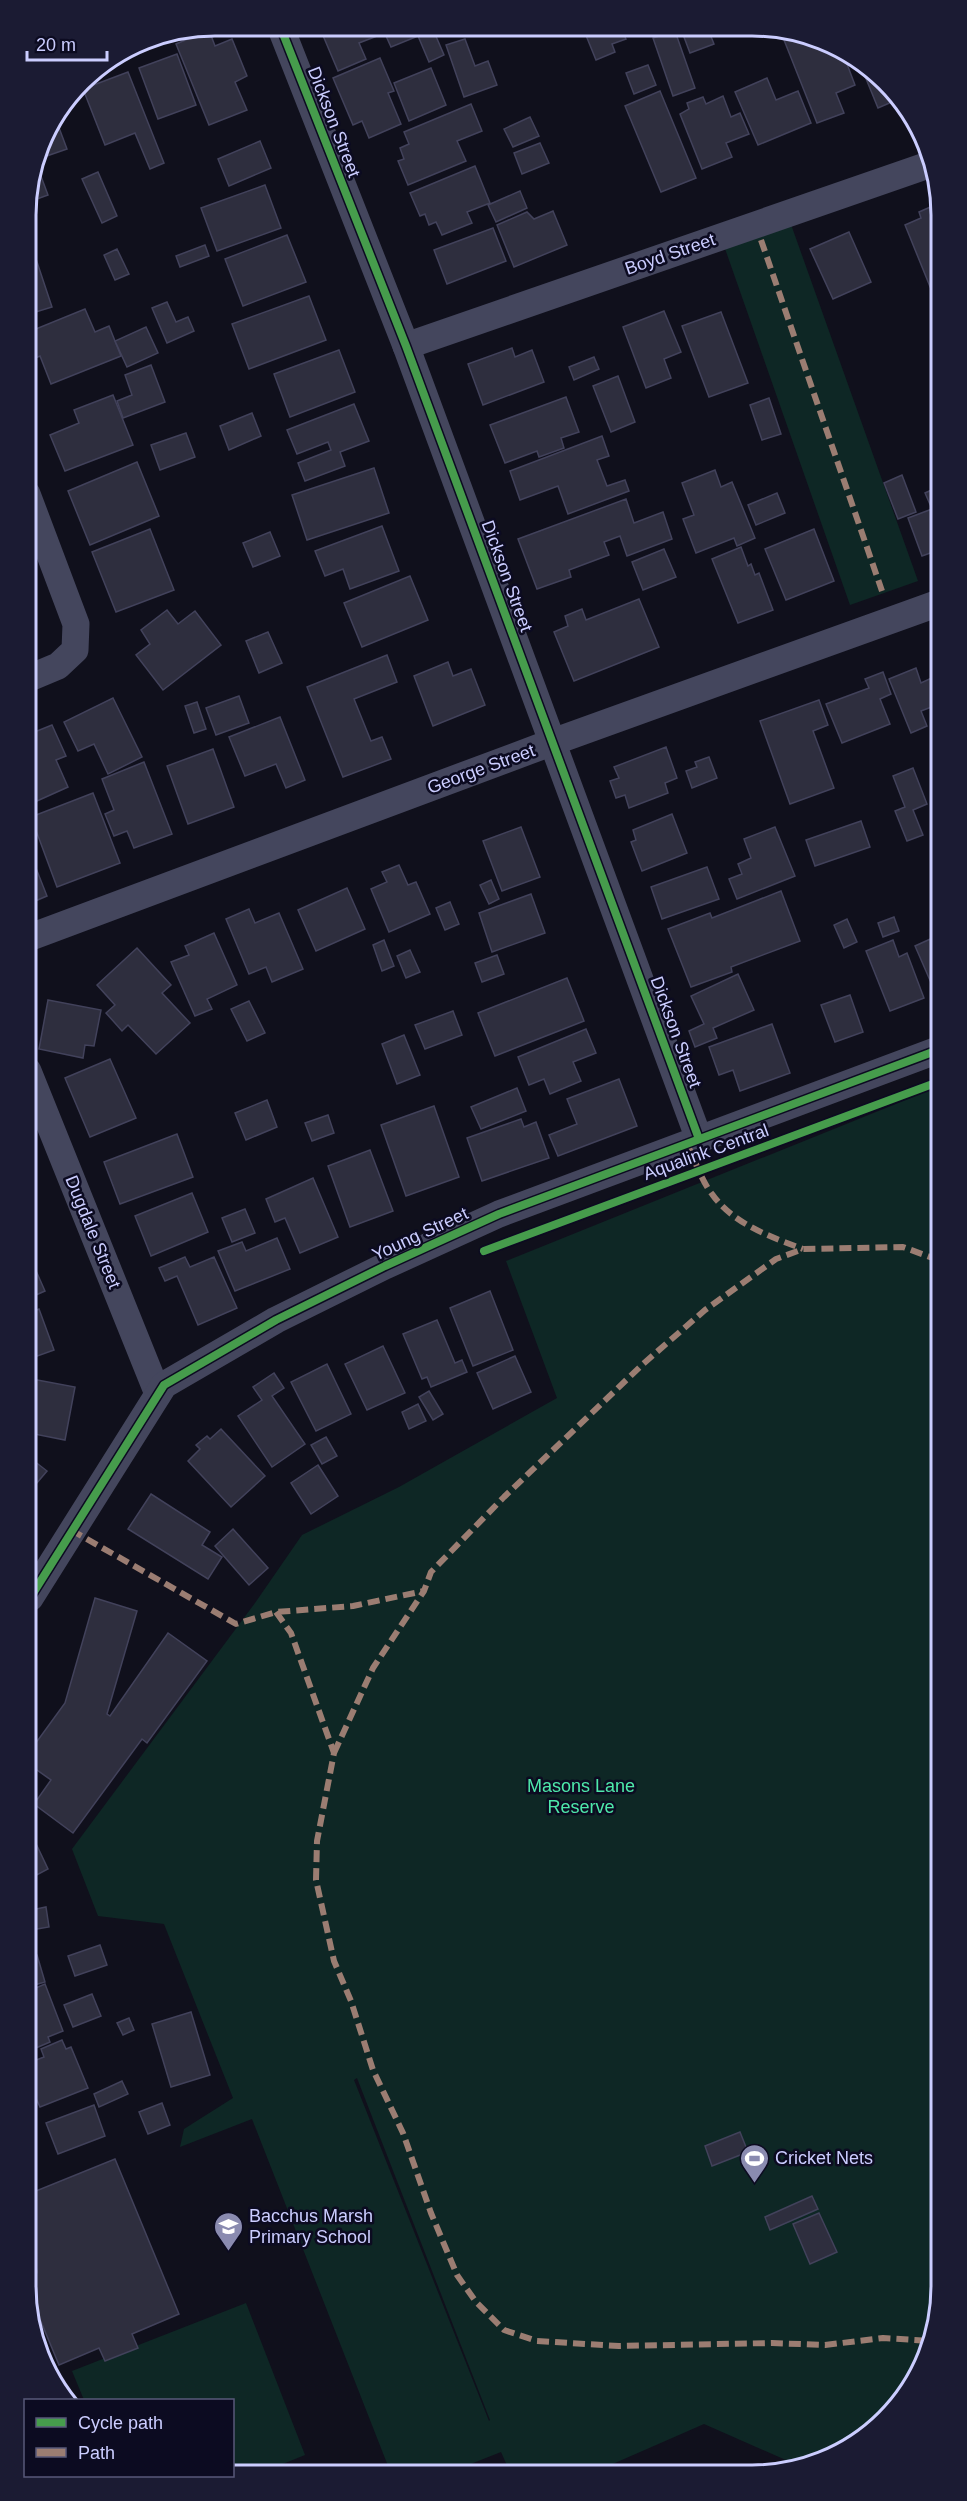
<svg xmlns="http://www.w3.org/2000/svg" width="967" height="2501" font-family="Arial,sans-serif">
<rect width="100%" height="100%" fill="#10101c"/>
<g fill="#0e2725" fill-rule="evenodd">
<path d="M 788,216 L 918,581 L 850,605 L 722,240 Z"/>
<path d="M 938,1087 L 941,2298 L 927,2358 L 895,2411 L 847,2450 L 804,2468 L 704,2424 L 599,2470 L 509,2470 L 501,2452 L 453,2471 L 390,2471 L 252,2119 L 180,2147 L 184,2129 L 233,2098 L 164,1924 L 98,1916 L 72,1849 L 255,1603 L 302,1535 L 399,1487 L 557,1398 L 506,1261 ZM 357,2078 L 490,2420 L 489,2421 L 354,2080 Z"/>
<path d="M 246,2303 L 305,2455 L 263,2472 L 233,2472 L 232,2400 L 84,2400 L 72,2371 Z"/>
</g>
<g fill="#2e2e3e" stroke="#42425b" stroke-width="1.5">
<path d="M 319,26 L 373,26 L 377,36 L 359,43 L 366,59 L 338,71 Z"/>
<path d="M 382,27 L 432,27 L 444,55 L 429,62 L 418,36 L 391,47 Z"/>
<path d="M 583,28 L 621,28 L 626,39 L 612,44 L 615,52 L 596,60 Z"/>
<path d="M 681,29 L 708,29 L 714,44 L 690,53 Z"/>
<path d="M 789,29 L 812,41 L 814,45 L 818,44 L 844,56 L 855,85 L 836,93 L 844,113 L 817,123 L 780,30 Z"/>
<path d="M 209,30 L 215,46 L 232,39 L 247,76 L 235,82 L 247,110 L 209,125 L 176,44 Z"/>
<path d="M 675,31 L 695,88 L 673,96 L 653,38 Z"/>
<path d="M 465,39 L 475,66 L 488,61 L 497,85 L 464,97 L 446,45 Z"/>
<path d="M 177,54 L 196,105 L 158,119 L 139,68 Z"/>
<path d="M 380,58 L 394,91 L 388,93 L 401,124 L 369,138 L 362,121 L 353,125 L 333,78 Z"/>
<path d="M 860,64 L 877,73 L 899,99 L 878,108 Z"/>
<path d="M 648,65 L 656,85 L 634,94 L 626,73 Z"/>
<path d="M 431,68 L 446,105 L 409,121 L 394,83 Z"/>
<path d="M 128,72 L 164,163 L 150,169 L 135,133 L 105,145 L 83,89 Z"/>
<path d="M 767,78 L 776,100 L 798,91 L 811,123 L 758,145 L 735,92 Z"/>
<path d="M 660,91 L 696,178 L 661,192 L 625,106 Z"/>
<path d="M 723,96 L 731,117 L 740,113 L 749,134 L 726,143 L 732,157 L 702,169 L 680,114 L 689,109 L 687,103 L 703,97 L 706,104 Z"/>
<path d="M 471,104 L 482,131 L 457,141 L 466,161 L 408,185 L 398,161 L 404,159 L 400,148 L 409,144 L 404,132 Z"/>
<path d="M 55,117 L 67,149 L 38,159 L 45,131 Z"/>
<path d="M 530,117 L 539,136 L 513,147 L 504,129 Z"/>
<path d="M 260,141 L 271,168 L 229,186 L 218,159 Z"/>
<path d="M 540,143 L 549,163 L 522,174 L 514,153 Z"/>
<path d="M 36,163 L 48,195 L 26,203 L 26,202 Z"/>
<path d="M 475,166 L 490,203 L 467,212 L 472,223 L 442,235 L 436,222 L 429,225 L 425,214 L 420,216 L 410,193 Z"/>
<path d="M 98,172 L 117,216 L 102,223 L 82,179 Z"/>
<path d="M 265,185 L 281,228 L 217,251 L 201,208 Z"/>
<path d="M 520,191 L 527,208 L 496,222 L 488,205 Z"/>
<path d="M 935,205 L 935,293 L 933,294 L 905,225 L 921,218 L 919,212 Z"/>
<path d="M 553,211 L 567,245 L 514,267 L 497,225 L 527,212 L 534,219 Z"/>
<path d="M 493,228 L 506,261 L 447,284 L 434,250 Z"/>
<path d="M 849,232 L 871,282 L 833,299 L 810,249 Z"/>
<path d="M 287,235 L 306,282 L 243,306 L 225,259 Z"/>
<path d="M 205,245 L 209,256 L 180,267 L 176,256 Z"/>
<path d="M 117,249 L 129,274 L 115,280 L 104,255 Z"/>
<path d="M 33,250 L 52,307 L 26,315 L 26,252 Z"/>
<path d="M 309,296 L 326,340 L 249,369 L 232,324 Z"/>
<path d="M 167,302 L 176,322 L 188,317 L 194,331 L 167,343 L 152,308 Z"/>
<path d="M 85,309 L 95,332 L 109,326 L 121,356 L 51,384 L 40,356 L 26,362 L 26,333 Z"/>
<path d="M 664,311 L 681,352 L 664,359 L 671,378 L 646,388 L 623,327 Z"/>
<path d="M 721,312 L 748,383 L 709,397 L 682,326 Z"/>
<path d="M 146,327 L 158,353 L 127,367 L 115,341 Z"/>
<path d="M 512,348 L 515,357 L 532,350 L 544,382 L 483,405 L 468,364 Z"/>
<path d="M 339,350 L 355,392 L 290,417 L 274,374 Z"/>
<path d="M 594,357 L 599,369 L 574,380 L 569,367 Z"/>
<path d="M 151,365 L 165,402 L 123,418 L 117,401 L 132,395 L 125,375 Z"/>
<path d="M 618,376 L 635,422 L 611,432 L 593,386 Z"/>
<path d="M 113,395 L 133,445 L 65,471 L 50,435 L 79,423 L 74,410 Z"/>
<path d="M 566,397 L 579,432 L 561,438 L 564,448 L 539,457 L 537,451 L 505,463 L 490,425 Z"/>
<path d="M 769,398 L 781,434 L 762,440 L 750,405 Z"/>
<path d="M 354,404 L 369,441 L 340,452 L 345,466 L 305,481 L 298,463 L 331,450 L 328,442 L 297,454 L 287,430 Z"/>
<path d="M 252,413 L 261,436 L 229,450 L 220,426 Z"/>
<path d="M 186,433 L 195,457 L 160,470 L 151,445 Z"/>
<path d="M 602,436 L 609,456 L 597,460 L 607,486 L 625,480 L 629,491 L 568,514 L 558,486 L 520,500 L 510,471 Z"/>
<path d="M 137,462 L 159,516 L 90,545 L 68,491 Z"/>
<path d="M 374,468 L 389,513 L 307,540 L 292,495 Z"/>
<path d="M 715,470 L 721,487 L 732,482 L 755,538 L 737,546 L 734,538 L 696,553 L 683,519 L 694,515 L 682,483 Z"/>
<path d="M 902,475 L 916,512 L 898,519 L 884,483 Z"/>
<path d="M 936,488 L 936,551 L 922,556 L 908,518 L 932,509 L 925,493 Z"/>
<path d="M 777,493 L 785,513 L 756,525 L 748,505 Z"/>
<path d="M 626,499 L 634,523 L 663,512 L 672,539 L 627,556 L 620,536 L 604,542 L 609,555 L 569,570 L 571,577 L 537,589 L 518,539 Z"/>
<path d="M 382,526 L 399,571 L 350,589 L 343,569 L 325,576 L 315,551 Z"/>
<path d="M 150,529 L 174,590 L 116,612 L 92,552 Z"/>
<path d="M 814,529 L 834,581 L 786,600 L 765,549 Z"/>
<path d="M 270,532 L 280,556 L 253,567 L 243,543 Z"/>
<path d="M 741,547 L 748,566 L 751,564 L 755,575 L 759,573 L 773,610 L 738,623 L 712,559 Z"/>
<path d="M 664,549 L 676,577 L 643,590 L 632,562 Z"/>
<path d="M 410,576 L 428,620 L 362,647 L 344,603 Z"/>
<path d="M 639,599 L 659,647 L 574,681 L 554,632 L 568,626 L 565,616 L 582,609 L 586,620 Z"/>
<path d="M 167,610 L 178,624 L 195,611 L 221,645 L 163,690 L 136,655 L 150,644 L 141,630 Z"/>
<path d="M 268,632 L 282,663 L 259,673 L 246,641 Z"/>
<path d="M 387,655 L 397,682 L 354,699 L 371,741 L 382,737 L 391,759 L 343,777 L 307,687 Z"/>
<path d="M 448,662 L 453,676 L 471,669 L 485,705 L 433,726 L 414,676 Z"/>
<path d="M 916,668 L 921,683 L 936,676 L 937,705 L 921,711 L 927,726 L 911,733 L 889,679 Z"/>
<path d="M 883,672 L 891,694 L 880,699 L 890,724 L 842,743 L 826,704 L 869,688 L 865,679 Z"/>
<path d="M 239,696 L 249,723 L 216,735 L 206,708 Z"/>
<path d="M 113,698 L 142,757 L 108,774 L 94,744 L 78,751 L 64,722 Z"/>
<path d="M 819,700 L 828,725 L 813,731 L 834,788 L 790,804 L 760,721 Z"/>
<path d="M 197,702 L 206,729 L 194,733 L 185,706 Z"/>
<path d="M 280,717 L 305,780 L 286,788 L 276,764 L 245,776 L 229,737 Z"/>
<path d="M 52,725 L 66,756 L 56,760 L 68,787 L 28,805 L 27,735 Z"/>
<path d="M 666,747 L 677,778 L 665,783 L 668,793 L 629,808 L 625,795 L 616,798 L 610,781 L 619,778 L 614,767 Z"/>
<path d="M 213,749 L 234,807 L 188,824 L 167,766 Z"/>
<path d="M 709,757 L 717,778 L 692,788 L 686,771 L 697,767 L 695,762 Z"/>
<path d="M 144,762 L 172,834 L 134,848 L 127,831 L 114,836 L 105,814 L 114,810 L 102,779 Z"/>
<path d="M 913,768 L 927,804 L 913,810 L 923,835 L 907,841 L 895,811 L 905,807 L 893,776 Z"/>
<path d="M 93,793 L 120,863 L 57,887 L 31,817 Z"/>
<path d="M 672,814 L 687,853 L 642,871 L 631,842 L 636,840 L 633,830 Z"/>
<path d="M 861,821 L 870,847 L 815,866 L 806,840 Z"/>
<path d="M 521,827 L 540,877 L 502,891 L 483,841 Z"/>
<path d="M 775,827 L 795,876 L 737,899 L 729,879 L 742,874 L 738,864 L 751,858 L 744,839 Z"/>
<path d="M 30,853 L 47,896 L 28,904 L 28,854 Z"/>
<path d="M 399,865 L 408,885 L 416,882 L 430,914 L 389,932 L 371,889 L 387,882 L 382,872 Z"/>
<path d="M 707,867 L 719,899 L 662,919 L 651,887 Z"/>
<path d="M 491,880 L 499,899 L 489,904 L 480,885 Z"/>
<path d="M 347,888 L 365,929 L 316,951 L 298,910 Z"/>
<path d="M 781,891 L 800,941 L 731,967 L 732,972 L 691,987 L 668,929 L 710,913 L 712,918 Z"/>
<path d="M 531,894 L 545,933 L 492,952 L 479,913 Z"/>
<path d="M 450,902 L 459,924 L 445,930 L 436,908 Z"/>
<path d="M 249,909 L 255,923 L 279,913 L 303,969 L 272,982 L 266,967 L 249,974 L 226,919 Z"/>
<path d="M 894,917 L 899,931 L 883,937 L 878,923 Z"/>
<path d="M 847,919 L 857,942 L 844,948 L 834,925 Z"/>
<path d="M 214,933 L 237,985 L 207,999 L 212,1009 L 195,1016 L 171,962 L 189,955 L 185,946 Z"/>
<path d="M 937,936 L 937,994 L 936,994 L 915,946 Z"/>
<path d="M 384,940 L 394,966 L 382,971 L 373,945 Z"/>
<path d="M 893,940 L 899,957 L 907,953 L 924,998 L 890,1011 L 866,951 Z"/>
<path d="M 137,948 L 171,985 L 162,993 L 190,1023 L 156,1054 L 128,1025 L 122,1031 L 106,1013 L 115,1005 L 97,985 Z"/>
<path d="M 410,950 L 420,972 L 406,978 L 397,956 Z"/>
<path d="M 497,955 L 504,974 L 482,982 L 475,963 Z"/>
<path d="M 738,974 L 754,1010 L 713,1028 L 717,1038 L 695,1047 L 689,1031 L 704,1024 L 691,996 Z"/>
<path d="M 567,978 L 584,1021 L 495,1056 L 478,1013 Z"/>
<path d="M 850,995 L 863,1032 L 835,1042 L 821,1005 Z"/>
<path d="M 48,1000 L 101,1010 L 94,1046 L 85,1045 L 83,1058 L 39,1049 Z"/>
<path d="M 249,1001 L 265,1033 L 247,1041 L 231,1009 Z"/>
<path d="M 453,1011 L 462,1035 L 425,1049 L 415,1025 Z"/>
<path d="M 772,1024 L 790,1073 L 740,1091 L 733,1070 L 719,1075 L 709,1047 Z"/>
<path d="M 586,1029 L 596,1053 L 573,1062 L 581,1081 L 550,1094 L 544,1079 L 529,1085 L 518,1057 Z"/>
<path d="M 404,1035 L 420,1075 L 397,1084 L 382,1044 Z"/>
<path d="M 110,1059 L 136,1118 L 90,1137 L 65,1078 Z"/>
<path d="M 619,1079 L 637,1126 L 558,1156 L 549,1135 L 577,1124 L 567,1099 Z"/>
<path d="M 517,1088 L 526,1111 L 481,1129 L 471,1107 Z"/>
<path d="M 267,1100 L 277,1127 L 246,1140 L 235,1113 Z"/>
<path d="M 434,1106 L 459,1177 L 406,1196 L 381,1125 Z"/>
<path d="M 328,1115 L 334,1133 L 312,1141 L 305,1123 Z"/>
<path d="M 521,1119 L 524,1127 L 536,1122 L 549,1158 L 482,1181 L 467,1138 Z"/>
<path d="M 177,1134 L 193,1177 L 120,1204 L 104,1162 Z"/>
<path d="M 370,1150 L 393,1211 L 350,1227 L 328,1166 Z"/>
<path d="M 313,1178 L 338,1237 L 300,1253 L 285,1218 L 275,1222 L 266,1199 Z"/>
<path d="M 192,1193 L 208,1232 L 151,1256 L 135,1216 Z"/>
<path d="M 245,1209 L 255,1233 L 232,1242 L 222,1218 Z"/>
<path d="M 277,1238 L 290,1269 L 235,1291 L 218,1251 L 242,1242 L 246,1251 Z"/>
<path d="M 29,1255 L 45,1291 L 29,1298 Z"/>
<path d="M 185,1257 L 190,1267 L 214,1257 L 237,1308 L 198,1325 L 177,1276 L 165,1281 L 159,1268 Z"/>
<path d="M 490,1291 L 513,1350 L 473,1366 L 450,1308 Z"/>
<path d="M 39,1309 L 54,1350 L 29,1359 L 29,1313 Z"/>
<path d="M 437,1320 L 455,1363 L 462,1360 L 467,1372 L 431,1387 L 427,1377 L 422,1379 L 403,1334 Z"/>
<path d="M 383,1346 L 405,1393 L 367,1410 L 345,1364 Z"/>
<path d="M 515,1356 L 531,1392 L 493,1409 L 477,1373 Z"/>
<path d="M 327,1364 L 351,1414 L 316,1431 L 291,1382 Z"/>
<path d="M 274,1373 L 284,1388 L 272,1396 L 305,1444 L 272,1467 L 238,1416 L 262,1400 L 253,1387 Z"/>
<path d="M 32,1379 L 75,1387 L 65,1440 L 29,1433 L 29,1397 Z"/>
<path d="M 429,1391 L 443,1414 L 433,1420 L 419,1397 Z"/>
<path d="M 418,1404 L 426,1421 L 409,1429 L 402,1412 Z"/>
<path d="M 221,1429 L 265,1476 L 231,1507 L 188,1461 L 200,1449 L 196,1445 L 207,1436 L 210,1439 Z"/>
<path d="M 326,1437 L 337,1456 L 322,1464 L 311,1445 Z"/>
<path d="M 29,1457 L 47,1471 L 30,1491 Z"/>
<path d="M 318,1465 L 338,1496 L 311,1514 L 291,1483 Z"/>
<path d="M 151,1494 L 210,1532 L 202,1545 L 222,1557 L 208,1579 L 128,1529 Z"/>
<path d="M 233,1529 L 268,1568 L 249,1585 L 215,1546 Z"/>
<path d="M 95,1598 L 137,1611 L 107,1714 L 110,1716 L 168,1633 L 207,1661 L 147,1743 L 142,1739 L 73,1833 L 34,1804 L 51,1780 L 30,1765 L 30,1751 L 65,1703 Z"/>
<path d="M 30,1831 L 48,1869 L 31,1878 Z"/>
<path d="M 46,1907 L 49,1927 L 31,1930 L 31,1910 Z"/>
<path d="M 100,1945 L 107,1965 L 75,1976 L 68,1956 Z"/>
<path d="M 37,1955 L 45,1982 L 31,1986 L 31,1956 Z"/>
<path d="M 45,1984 L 63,2031 L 48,2037 L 50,2042 L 31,2050 L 31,1990 Z"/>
<path d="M 92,1994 L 101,2016 L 73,2027 L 64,2005 Z"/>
<path d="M 191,2012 L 210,2075 L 171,2087 L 152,2024 Z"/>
<path d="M 129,2018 L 134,2030 L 123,2035 L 117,2023 Z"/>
<path d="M 62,2040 L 66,2049 L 71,2047 L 88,2088 L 40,2107 L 31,2087 L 31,2062 L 44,2057 L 41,2049 Z"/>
<path d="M 122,2081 L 128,2094 L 99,2107 L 94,2094 Z"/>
<path d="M 162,2103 L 170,2125 L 148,2134 L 139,2112 Z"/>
<path d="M 94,2105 L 105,2136 L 58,2154 L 46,2123 Z"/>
<path d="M 740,2132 L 748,2152 L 712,2166 L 705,2146 Z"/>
<path d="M 115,2159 L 179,2314 L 132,2334 L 138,2348 L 105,2361 L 99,2348 L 59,2365 L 32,2300 L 32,2284 L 34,2283 L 37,2272 L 32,2242 L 31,2193 Z"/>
<path d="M 812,2196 L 818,2209 L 770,2230 L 765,2217 Z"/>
<path d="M 819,2213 L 837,2252 L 810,2264 L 793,2224 Z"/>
</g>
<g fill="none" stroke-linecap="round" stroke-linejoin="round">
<g stroke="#44465d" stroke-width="27">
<path d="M 280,26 L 406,346 L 699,1139"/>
<path d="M 406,346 L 934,163"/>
<path d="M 27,494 L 76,624 L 75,650 L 58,666 L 27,679"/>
<path d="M 28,938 L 553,742 L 936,604"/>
<path d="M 28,1071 L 158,1394"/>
<path d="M 30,1598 L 164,1385 L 276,1320 L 385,1266 L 499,1214 L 938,1050"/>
</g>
<g stroke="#9b7d72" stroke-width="6" stroke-dasharray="12 6" stroke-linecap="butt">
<path d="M 761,240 L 882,591"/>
<path d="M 687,1144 C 695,1160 701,1180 712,1194 C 733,1224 771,1237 803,1249"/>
<path d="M 71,1530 L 236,1624 L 276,1612 L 353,1606 L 424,1591"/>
<path d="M 276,1612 L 291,1633 L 334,1753 L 317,1841 L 316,1880 L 334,1961 L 351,2001 L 373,2070 L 403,2133 L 431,2213 L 457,2275 L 476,2302 L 504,2330 L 537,2341 L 619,2346 L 772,2343 L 825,2345 L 883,2338 L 931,2341"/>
<path d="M 334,1753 L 373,1668 L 424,1591 L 431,1572 L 504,1497 L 643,1364 L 705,1310 L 776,1259 L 803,1249 L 903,1247 L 938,1260"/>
</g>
<defs>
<g id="cycleway">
<path d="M 280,26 L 406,346 L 699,1139"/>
<path d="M 484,1251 L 938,1082"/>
<path d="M 30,1598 L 164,1385 L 276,1320 L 385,1266 L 499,1214 L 938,1050"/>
</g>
</defs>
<use href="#cycleway" stroke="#0c0b21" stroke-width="11"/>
<use href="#cycleway" stroke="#469c4c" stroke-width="8"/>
</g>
<defs>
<symbol id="stadium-pin" viewBox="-11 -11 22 30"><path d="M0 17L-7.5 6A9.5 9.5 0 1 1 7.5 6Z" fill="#8a8bb0" stroke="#0c0b21"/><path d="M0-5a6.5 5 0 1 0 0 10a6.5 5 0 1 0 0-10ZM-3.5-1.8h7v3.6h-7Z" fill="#fff"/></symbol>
<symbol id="school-pin" viewBox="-11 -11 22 30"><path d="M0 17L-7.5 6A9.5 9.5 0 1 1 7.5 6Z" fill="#8a8bb0" stroke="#0c0b21"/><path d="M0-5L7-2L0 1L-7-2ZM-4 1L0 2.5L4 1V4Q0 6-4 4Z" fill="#fff"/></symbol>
</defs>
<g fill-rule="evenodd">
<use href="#stadium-pin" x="738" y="2142" width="33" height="45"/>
<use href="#school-pin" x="212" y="2210" width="33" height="45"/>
</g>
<g text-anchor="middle" stroke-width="5" stroke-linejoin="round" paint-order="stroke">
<g font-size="18" fill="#cbcdff" stroke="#0c0b21">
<text transform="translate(334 122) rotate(69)" y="6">Dickson Street</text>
<text transform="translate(670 254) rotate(-19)" y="6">Boyd Street</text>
<text transform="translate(507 576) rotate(70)" y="6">Dickson Street</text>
<text transform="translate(481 769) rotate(-20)" y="6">George Street</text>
<text transform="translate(676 1032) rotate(70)" y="6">Dickson Street</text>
<text transform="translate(706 1152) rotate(-20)" y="6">Aqualink Central</text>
<text transform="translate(93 1232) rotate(68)" y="6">Dugdale Street</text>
<text transform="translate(420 1234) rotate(-25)" y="6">Young Street</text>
</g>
<g font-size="18" fill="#4ee8aa" stroke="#0c0b21">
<text x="581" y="1792">Masons Lane<tspan x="581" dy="21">Reserve</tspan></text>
</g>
<g font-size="18" fill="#cbcdff" stroke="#0c0b21" text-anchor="start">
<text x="775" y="2164">Cricket Nets</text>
<text x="249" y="2222">Bacchus Marsh<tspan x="249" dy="21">Primary School</tspan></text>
</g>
</g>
<path d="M0 0H967V2501H0ZM215 36H752A179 179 0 0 1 931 215V2286A179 179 0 0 1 752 2465H215A179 179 0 0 1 36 2286V215A179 179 0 0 1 215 36Z" fill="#1b1b33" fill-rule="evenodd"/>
<path fill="none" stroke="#cbcdff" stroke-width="3" d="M215 36H752A179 179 0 0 1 931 215V2286A179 179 0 0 1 752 2465H215A179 179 0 0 1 36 2286V215A179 179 0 0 1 215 36Z"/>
<rect x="24" y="2399" width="210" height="78" fill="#0c0b21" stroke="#58597a" stroke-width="1.5"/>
<rect x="36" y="2418" width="30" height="9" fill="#469c4c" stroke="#58597a" stroke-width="1.5"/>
<text x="78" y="2429" font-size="18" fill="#cbcdff">Cycle path</text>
<rect x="36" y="2448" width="30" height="9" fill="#9b7d72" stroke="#58597a" stroke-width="1.5"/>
<text x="78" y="2459" font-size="18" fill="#cbcdff">Path</text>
<path d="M27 51v9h80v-9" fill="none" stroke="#cbcdff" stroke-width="3"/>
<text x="36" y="51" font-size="18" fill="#cbcdff" stroke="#0c0b21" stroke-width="4.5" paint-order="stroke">20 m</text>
</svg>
